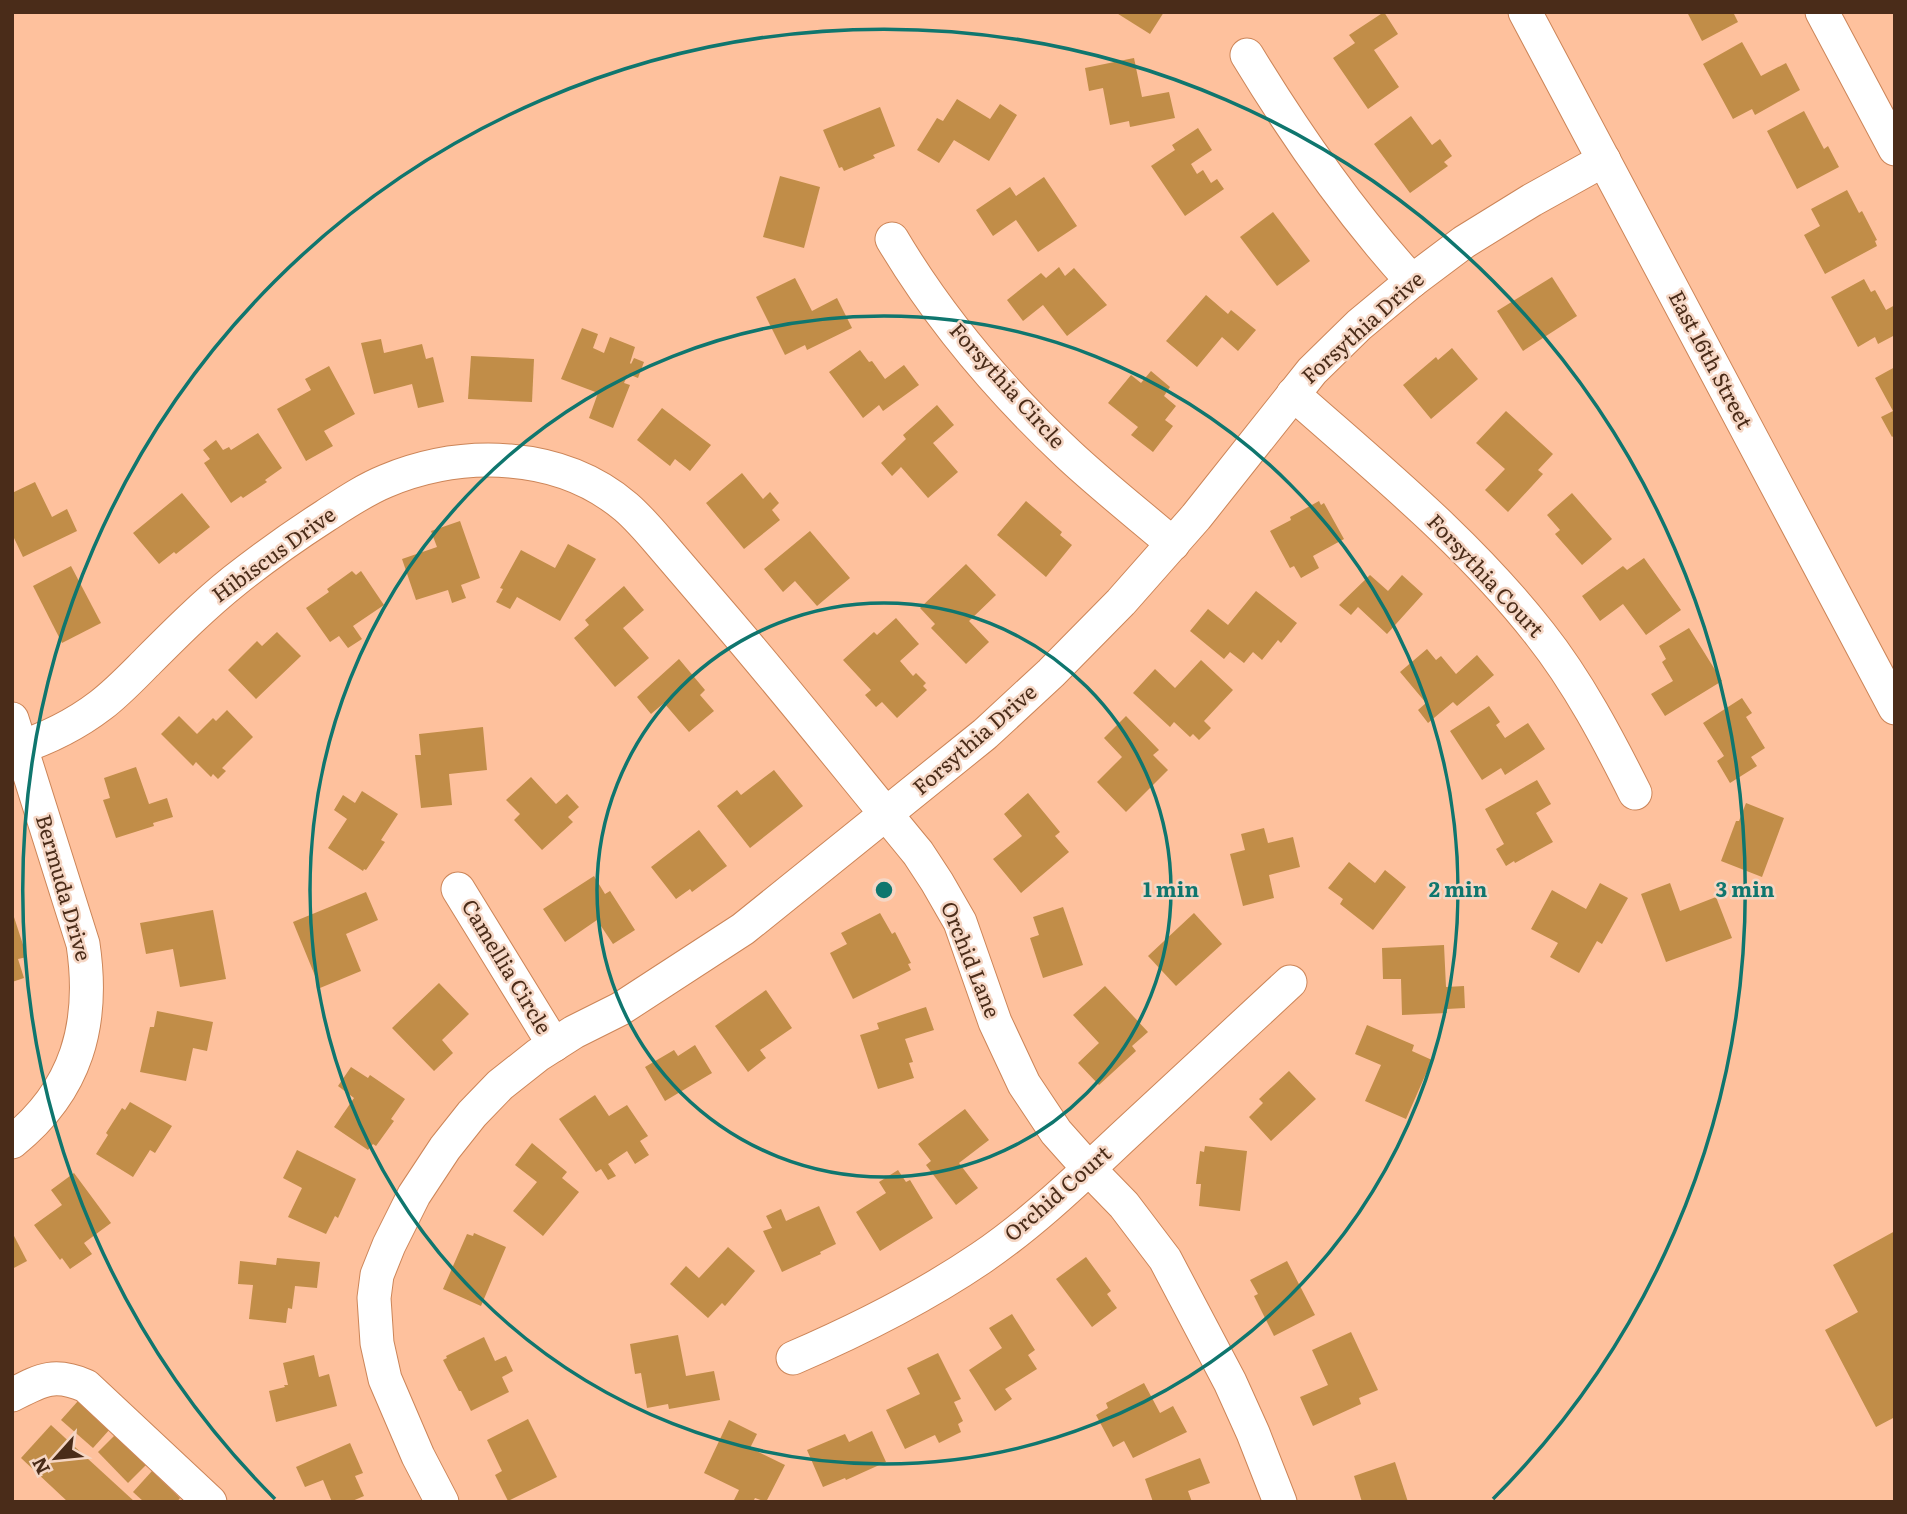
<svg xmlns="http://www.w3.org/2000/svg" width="1907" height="1514" font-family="Literata,serif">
<rect width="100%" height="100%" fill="#fec19d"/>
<g fill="#c18d48">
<path d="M 1115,12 L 1164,12 L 1150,34 Z"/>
<path d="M 1384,12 L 1398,34 L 1374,50 L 1399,87 L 1368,109 L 1333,58 L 1355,43 L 1349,35 Z"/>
<path d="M 1687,12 L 1733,12 L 1738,22 L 1702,41 Z"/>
<path d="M 1742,42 L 1761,76 L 1786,63 L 1800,90 L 1755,115 L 1752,109 L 1733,119 L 1703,64 Z"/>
<path d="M 1134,58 L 1142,97 L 1169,92 L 1175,118 L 1130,127 L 1129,121 L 1110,125 L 1103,88 L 1089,91 L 1085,68 Z"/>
<path d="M 957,99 L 990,119 L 1000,104 L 1017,115 L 989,161 L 954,140 L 939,163 L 917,150 L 937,118 L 943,121 Z"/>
<path d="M 880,107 L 895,146 L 873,155 L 875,158 L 844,171 L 842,167 L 839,168 L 823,130 Z"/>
<path d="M 1804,111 L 1824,149 L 1828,146 L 1839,167 L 1797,189 L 1767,131 Z"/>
<path d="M 1411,116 L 1432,145 L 1440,139 L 1452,156 L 1444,162 L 1448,166 L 1410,193 L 1374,144 Z"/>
<path d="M 1198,128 L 1212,150 L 1191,164 L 1197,174 L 1203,170 L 1211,183 L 1217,179 L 1224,189 L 1185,216 L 1151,166 L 1175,150 L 1172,145 Z"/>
<path d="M 780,176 L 820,187 L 804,248 L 763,237 Z"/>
<path d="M 1044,177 L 1077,226 L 1038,252 L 1016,220 L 993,236 L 976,210 L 1010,187 L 1016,196 Z"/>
<path d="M 1847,190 L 1859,213 L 1862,211 L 1877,240 L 1875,241 L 1877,246 L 1825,274 L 1804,235 L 1820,226 L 1811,209 Z"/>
<path d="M 1273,212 L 1310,261 L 1277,286 L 1240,237 Z"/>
<path d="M 1059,267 L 1065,276 L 1074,268 L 1107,305 L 1067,336 L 1043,305 L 1023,321 L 1007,300 L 1041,273 L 1046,278 Z"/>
<path d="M 1552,277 L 1577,316 L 1523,351 L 1497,311 Z"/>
<path d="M 795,278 L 812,311 L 837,298 L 852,328 L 807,350 L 805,345 L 785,355 L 756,297 Z"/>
<path d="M 1864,279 L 1871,292 L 1875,290 L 1886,310 L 1895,305 L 1895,335 L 1878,344 L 1875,337 L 1858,347 L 1831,297 Z"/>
<path d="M 1206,295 L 1228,314 L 1231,310 L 1256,330 L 1238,351 L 1222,337 L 1197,367 L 1166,341 Z"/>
<path d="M 582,328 L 598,334 L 593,348 L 604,353 L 610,337 L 635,347 L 630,363 L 631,364 L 634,358 L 644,362 L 638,378 L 628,374 L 624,383 L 630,385 L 613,428 L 589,418 L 598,393 L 561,379 Z"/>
<path d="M 381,339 L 384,353 L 422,344 L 426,359 L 433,357 L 444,402 L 418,408 L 412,384 L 374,394 L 361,343 Z"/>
<path d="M 1452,348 L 1478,379 L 1431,419 L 1403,385 L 1436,357 L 1438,360 Z"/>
<path d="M 860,350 L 869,362 L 872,361 L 885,379 L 904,365 L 919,385 L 883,411 L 879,405 L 863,418 L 829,372 Z"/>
<path d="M 471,356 L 534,359 L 532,402 L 468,399 Z"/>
<path d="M 329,366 L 355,414 L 324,431 L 333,446 L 306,461 L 277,409 L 311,390 L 305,379 Z"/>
<path d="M 1895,367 L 1895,435 L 1892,437 L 1881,417 L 1893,411 L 1875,378 Z"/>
<path d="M 1151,371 L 1170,387 L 1164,396 L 1176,406 L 1165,420 L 1173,426 L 1153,452 L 1131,435 L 1138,427 L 1108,403 L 1131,375 L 1141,383 Z"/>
<path d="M 937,405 L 954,425 L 933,443 L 958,472 L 928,498 L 901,467 L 892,476 L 881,463 L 906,439 L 903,435 Z"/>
<path d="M 662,408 L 711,445 L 690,471 L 675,459 L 670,466 L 637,440 Z"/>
<path d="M 1506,411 L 1553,454 L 1538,470 L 1543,474 L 1508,512 L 1485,490 L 1505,469 L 1476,443 Z"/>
<path d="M 258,433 L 282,468 L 265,480 L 267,482 L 243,498 L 241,496 L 231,503 L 204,463 L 210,459 L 203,450 L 216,440 L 223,450 L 229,447 L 231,450 Z"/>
<path d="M 742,473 L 763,499 L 770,492 L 779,503 L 772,510 L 780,520 L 744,549 L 706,503 Z"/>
<path d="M 35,482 L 52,517 L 67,509 L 77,531 L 23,557 L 14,538 L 12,539 L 12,493 Z"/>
<path d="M 182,493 L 210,527 L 176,554 L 174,552 L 159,564 L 133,533 Z"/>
<path d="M 1572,493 L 1612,539 L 1582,565 L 1555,534 L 1560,530 L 1547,515 Z"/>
<path d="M 1026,501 L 1062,532 L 1060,535 L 1072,545 L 1046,577 L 997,535 Z"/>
<path d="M 1319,501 L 1321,505 L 1324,503 L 1344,539 L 1313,556 L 1319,568 L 1301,578 L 1294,566 L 1290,568 L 1270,531 L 1291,520 L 1290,517 Z"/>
<path d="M 460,521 L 480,578 L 461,585 L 466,598 L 452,603 L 448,590 L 416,600 L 402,559 L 437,547 L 431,531 Z"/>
<path d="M 810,531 L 850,578 L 817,606 L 795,581 L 783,592 L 764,569 Z"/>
<path d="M 568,544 L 596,559 L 560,621 L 517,597 L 510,609 L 496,602 L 503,589 L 500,588 L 521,550 L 555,568 Z"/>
<path d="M 1644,558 L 1681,610 L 1646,635 L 1623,604 L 1600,621 L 1582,596 L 1623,566 L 1627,570 Z"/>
<path d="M 966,564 L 996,595 L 969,621 L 989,642 L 966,664 L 931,628 L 935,624 L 920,608 Z"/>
<path d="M 71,566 L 101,623 L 62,643 L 33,586 Z"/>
<path d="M 352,571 L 356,575 L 361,571 L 384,605 L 353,626 L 362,639 L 348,648 L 339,636 L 330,642 L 306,608 L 329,592 L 327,589 Z"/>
<path d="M 1370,575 L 1388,591 L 1402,575 L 1423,594 L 1387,634 L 1358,607 L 1351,615 L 1339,605 Z"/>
<path d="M 624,586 L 644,610 L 623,628 L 649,658 L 615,687 L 574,638 L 589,625 L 585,620 Z"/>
<path d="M 1256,591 L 1297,623 L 1281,643 L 1278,640 L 1262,660 L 1253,652 L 1244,663 L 1230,652 L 1224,659 L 1190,631 L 1208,609 L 1228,625 Z"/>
<path d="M 896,618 L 919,644 L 900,661 L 913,676 L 916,673 L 926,683 L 923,686 L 927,690 L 897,718 L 882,702 L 876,707 L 865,695 L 871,690 L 843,660 L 874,632 L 877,635 Z"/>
<path d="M 1689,628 L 1722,681 L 1665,716 L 1651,694 L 1673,681 L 1662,662 L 1666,659 L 1659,646 Z"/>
<path d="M 277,632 L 301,656 L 256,699 L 228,670 L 257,641 L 262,646 Z"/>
<path d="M 1427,649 L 1436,660 L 1441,656 L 1456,674 L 1477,655 L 1494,675 L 1457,706 L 1453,702 L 1428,723 L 1418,710 L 1426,703 L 1400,672 Z"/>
<path d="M 679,659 L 705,690 L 700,695 L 714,711 L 689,732 L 664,703 L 651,714 L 637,697 Z"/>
<path d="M 1201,660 L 1233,690 L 1204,721 L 1211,728 L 1199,740 L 1193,734 L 1190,737 L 1174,722 L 1170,727 L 1133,693 L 1155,669 L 1175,688 Z"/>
<path d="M 1742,698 L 1752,713 L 1746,717 L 1765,748 L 1751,757 L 1757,766 L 1730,783 L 1717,761 L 1724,756 L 1703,723 Z"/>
<path d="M 1489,706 L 1500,722 L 1496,725 L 1505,738 L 1528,723 L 1545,749 L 1505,775 L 1501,768 L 1482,780 L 1450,731 Z"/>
<path d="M 227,710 L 253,737 L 222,768 L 226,771 L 218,779 L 213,774 L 211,777 L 196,762 L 193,766 L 161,734 L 179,716 L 197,734 L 213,718 L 216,721 Z"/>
<path d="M 1126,716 L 1159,750 L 1153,755 L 1168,770 L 1126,812 L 1097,782 L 1122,757 L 1104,738 Z"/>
<path d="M 483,727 L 487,770 L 449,774 L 452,805 L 421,808 L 415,755 L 421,755 L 419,734 Z"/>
<path d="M 136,767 L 149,804 L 167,798 L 173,817 L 153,823 L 154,826 L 116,838 L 103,800 L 110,798 L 104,778 Z"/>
<path d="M 774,770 L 803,806 L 750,848 L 717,806 L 737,790 L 741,795 Z"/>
<path d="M 531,777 L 556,804 L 567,794 L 579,807 L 568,817 L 573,822 L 542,850 L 514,820 L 520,814 L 506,800 Z"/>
<path d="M 1537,780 L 1551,804 L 1536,813 L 1553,842 L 1515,863 L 1514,861 L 1506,866 L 1496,849 L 1504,844 L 1485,809 Z"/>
<path d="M 362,791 L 398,814 L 381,840 L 385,842 L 366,870 L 364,869 L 363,871 L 328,848 L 347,819 L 334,810 L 343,795 L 355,803 Z"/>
<path d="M 1028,793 L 1060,832 L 1055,836 L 1069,852 L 1021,893 L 993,859 L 1022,836 L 1004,814 Z"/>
<path d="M 1746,803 L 1784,818 L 1762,877 L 1721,861 L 1736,821 L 1739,821 Z"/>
<path d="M 1264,828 L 1268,843 L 1293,837 L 1300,867 L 1269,875 L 1274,898 L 1243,906 L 1230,854 L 1245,850 L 1241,834 Z"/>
<path d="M 699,830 L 727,866 L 692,892 L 690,889 L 676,899 L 651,867 Z"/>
<path d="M 1349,862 L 1375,883 L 1385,870 L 1406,887 L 1373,930 L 1340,904 L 1343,899 L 1328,888 Z"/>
<path d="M 594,876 L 605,894 L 610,891 L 635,930 L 613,944 L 597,920 L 565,942 L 543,909 Z"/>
<path d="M 1600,883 L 1628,898 L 1602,944 L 1597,941 L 1579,973 L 1550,957 L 1558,943 L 1531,929 L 1552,890 L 1586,909 Z"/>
<path d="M 1670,883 L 1680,911 L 1716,897 L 1732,938 L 1666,962 L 1641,894 Z"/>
<path d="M 366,892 L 378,920 L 346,934 L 361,971 L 320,988 L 293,922 Z"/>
<path d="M 1063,907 L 1083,965 L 1043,978 L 1030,938 L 1039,935 L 1033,917 Z"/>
<path d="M 213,910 L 226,979 L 180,987 L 173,949 L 146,954 L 140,923 Z"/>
<path d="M 880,913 L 892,934 L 895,932 L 911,963 L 908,964 L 911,970 L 853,999 L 830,953 L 847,944 L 841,933 Z"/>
<path d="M 1194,913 L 1222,944 L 1176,986 L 1148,956 Z"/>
<path d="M 13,914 L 27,957 L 18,959 L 24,978 L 12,982 Z"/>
<path d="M 1444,945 L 1446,987 L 1464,986 L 1465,1008 L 1447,1009 L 1447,1013 L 1402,1015 L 1401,979 L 1383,979 L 1382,948 Z"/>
<path d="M 439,983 L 469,1014 L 442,1040 L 453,1053 L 434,1071 L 392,1028 Z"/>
<path d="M 1105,986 L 1148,1032 L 1132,1046 L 1136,1051 L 1099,1085 L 1078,1063 L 1099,1043 L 1073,1015 Z"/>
<path d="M 766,990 L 792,1028 L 760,1050 L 766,1058 L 748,1072 L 715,1026 Z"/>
<path d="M 926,1007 L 934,1030 L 905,1039 L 913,1062 L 909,1063 L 914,1078 L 878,1089 L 860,1035 L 879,1029 L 877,1023 Z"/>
<path d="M 157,1011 L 213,1022 L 207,1051 L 193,1048 L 186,1081 L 140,1072 L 150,1027 L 154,1027 Z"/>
<path d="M 1367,1025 L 1414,1045 L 1412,1051 L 1432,1060 L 1406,1119 L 1365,1101 L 1381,1065 L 1355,1054 Z"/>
<path d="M 695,1045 L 712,1073 L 665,1101 L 645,1067 L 674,1050 L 678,1056 Z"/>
<path d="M 351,1067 L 368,1078 L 370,1075 L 405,1099 L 391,1119 L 394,1121 L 376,1146 L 373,1144 L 368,1150 L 334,1127 L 354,1098 L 338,1086 Z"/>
<path d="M 1289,1071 L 1316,1099 L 1271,1141 L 1249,1117 L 1263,1103 L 1259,1099 Z"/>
<path d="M 595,1095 L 609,1116 L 627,1105 L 648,1136 L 640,1141 L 649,1155 L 635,1164 L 627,1151 L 608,1164 L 616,1176 L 608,1180 L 601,1169 L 596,1172 L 559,1119 Z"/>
<path d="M 130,1102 L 172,1126 L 155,1153 L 150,1150 L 133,1177 L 96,1154 L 108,1135 L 106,1133 L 122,1108 L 125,1110 Z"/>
<path d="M 965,1109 L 989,1140 L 959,1163 L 978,1188 L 956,1205 L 926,1165 L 931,1161 L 918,1144 Z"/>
<path d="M 532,1143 L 567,1172 L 562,1178 L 579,1192 L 543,1236 L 513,1211 L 537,1182 L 515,1165 Z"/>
<path d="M 1205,1146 L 1247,1151 L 1240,1211 L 1199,1206 L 1201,1184 L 1196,1184 L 1200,1151 L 1204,1152 Z"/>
<path d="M 297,1150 L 356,1179 L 338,1218 L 335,1216 L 326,1234 L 288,1217 L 302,1188 L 283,1178 Z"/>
<path d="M 898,1170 L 906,1182 L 910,1180 L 933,1218 L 880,1251 L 856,1212 L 886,1193 L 879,1182 Z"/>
<path d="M 74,1173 L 111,1223 L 84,1243 L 92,1254 L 70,1269 L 62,1258 L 60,1260 L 34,1225 L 62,1205 L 51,1190 Z"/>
<path d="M 819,1206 L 836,1244 L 820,1252 L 821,1254 L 782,1272 L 763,1231 L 772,1228 L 766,1216 L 781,1209 L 786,1221 Z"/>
<path d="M 1895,1231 L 1895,1417 L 1876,1427 L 1825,1330 L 1858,1312 L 1833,1265 Z"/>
<path d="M 12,1232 L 27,1261 L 12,1269 Z"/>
<path d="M 474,1233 L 506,1247 L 481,1306 L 443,1289 L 467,1234 L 473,1236 Z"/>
<path d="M 728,1247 L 755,1271 L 725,1306 L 722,1303 L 708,1318 L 670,1284 L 686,1266 L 699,1278 Z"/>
<path d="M 1086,1257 L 1111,1291 L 1107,1294 L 1117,1308 L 1092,1327 L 1056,1279 Z"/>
<path d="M 277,1258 L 320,1262 L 317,1288 L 295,1286 L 292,1309 L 288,1308 L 286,1323 L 249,1319 L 253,1285 L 238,1284 L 240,1261 L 276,1265 Z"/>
<path d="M 1287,1261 L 1315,1315 L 1274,1336 L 1254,1296 L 1258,1294 L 1250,1280 Z"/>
<path d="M 1012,1314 L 1035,1350 L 1028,1355 L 1037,1369 L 1005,1389 L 1012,1399 L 995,1411 L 969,1370 L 1002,1348 L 989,1328 Z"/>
<path d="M 1351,1332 L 1378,1390 L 1359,1398 L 1361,1404 L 1313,1426 L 1300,1397 L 1328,1385 L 1312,1350 Z"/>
<path d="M 678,1335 L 686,1376 L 714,1371 L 720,1400 L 669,1409 L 668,1404 L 647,1408 L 641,1373 L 635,1374 L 630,1344 Z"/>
<path d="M 484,1337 L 495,1361 L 506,1356 L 513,1371 L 502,1377 L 509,1392 L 471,1411 L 461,1391 L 459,1391 L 443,1360 L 447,1358 L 446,1356 Z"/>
<path d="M 938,1353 L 961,1399 L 954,1402 L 963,1421 L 958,1424 L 961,1432 L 939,1443 L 935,1435 L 905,1449 L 886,1410 L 920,1394 L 907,1368 Z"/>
<path d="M 314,1355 L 319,1377 L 329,1374 L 337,1406 L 276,1422 L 269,1391 L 285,1387 L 284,1385 L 288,1385 L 283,1363 Z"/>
<path d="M 1144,1383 L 1160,1413 L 1173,1406 L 1187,1432 L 1133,1458 L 1124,1441 L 1113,1447 L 1096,1415 L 1108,1408 L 1106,1403 Z"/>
<path d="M 78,1401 L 110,1429 L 93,1448 L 61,1420 Z"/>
<path d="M 528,1419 L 557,1477 L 508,1501 L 495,1475 L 502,1471 L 487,1440 Z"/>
<path d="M 729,1420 L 757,1434 L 750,1448 L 785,1465 L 766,1502 L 755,1498 L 753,1502 L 733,1502 L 739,1490 L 704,1473 Z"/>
<path d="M 51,1425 L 135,1502 L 68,1502 L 21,1458 Z"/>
<path d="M 872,1431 L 886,1462 L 846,1480 L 845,1478 L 823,1487 L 807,1450 L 845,1434 L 849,1442 Z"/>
<path d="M 115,1435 L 146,1465 L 128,1483 L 98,1452 Z"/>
<path d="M 350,1443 L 363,1473 L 355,1476 L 364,1496 L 350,1502 L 332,1502 L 323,1480 L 305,1487 L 296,1467 Z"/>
<path d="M 1200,1458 L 1210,1483 L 1188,1491 L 1192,1502 L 1153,1502 L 1145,1479 Z"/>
<path d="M 1395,1462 L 1408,1502 L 1362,1502 L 1354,1476 Z"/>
<path d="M 152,1471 L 180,1498 L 177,1502 L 144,1502 L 133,1492 Z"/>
</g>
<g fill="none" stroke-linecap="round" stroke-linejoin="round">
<defs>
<g id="minor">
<path d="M 1525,12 L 1895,708"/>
<path d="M 1822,12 L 1895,149"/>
<path d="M 1247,55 C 1295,134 1349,212 1412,281"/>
<path d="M 892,239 C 939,318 1001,391 1068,454 C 1101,485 1138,514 1173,544"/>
<path d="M 1293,394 C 1379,470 1469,543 1540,634 C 1578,682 1608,739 1635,793"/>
<path d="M 12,719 L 83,944 C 95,1024 77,1090 12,1142"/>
<path d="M 12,750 C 44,740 75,725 101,705 C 118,692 133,676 148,661 C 176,633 204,605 234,581 C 263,558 294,536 325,516 C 345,503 364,490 386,481 C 463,449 560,451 626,507 C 641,520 653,535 666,550 C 684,571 702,592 720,613 C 787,691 852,773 918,853 L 937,882 L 960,922 L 995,1022 L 1024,1084 L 1056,1132 L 1089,1169 L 1124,1205 L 1165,1259 L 1230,1382 L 1253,1433 L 1280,1502"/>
<path d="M 458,889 L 554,1045"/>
<path d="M 793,1358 C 858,1330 922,1298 981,1258 C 1034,1222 1080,1177 1126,1134 C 1181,1083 1235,1033 1290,982"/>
<path d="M 12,1395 C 41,1380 54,1372 86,1386 L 210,1502"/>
<path d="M 442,1502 L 418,1456 L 385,1379 L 377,1343 L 374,1298 L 377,1275 L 389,1245 L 414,1195 L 445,1148 L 472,1114 L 500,1085 L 538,1055 L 574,1032 L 620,1009 L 743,929 L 985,734 L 1051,673 L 1121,602 L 1196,517 L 1312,371 L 1359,325 L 1412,281 L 1464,242 L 1532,200 L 1604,160"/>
</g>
</defs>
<use href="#minor" stroke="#cc8558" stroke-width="35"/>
<use href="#minor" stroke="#fff" stroke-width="33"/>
</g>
<g fill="none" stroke="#0f766e" stroke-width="3.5">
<circle cx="884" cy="890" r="287"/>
<circle cx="884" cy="890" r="574"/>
<path d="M275 1499A861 861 0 1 1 1493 1499"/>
</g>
<g text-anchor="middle" stroke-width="5" stroke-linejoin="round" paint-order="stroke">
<g font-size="21" fill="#4a2c19" stroke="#f5d6c4">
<text transform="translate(1363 328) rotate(-42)" y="7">Forsythia Drive</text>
<text transform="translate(1710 360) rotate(62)" y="7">East 16th Street</text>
<text transform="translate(1007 386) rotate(48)" y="7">Forsythia Circle</text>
<text transform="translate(274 555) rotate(-36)" y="7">Hibiscus Drive</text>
<text transform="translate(1485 576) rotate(47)" y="7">Forsythia Court</text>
<text transform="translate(975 740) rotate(-41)" y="7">Forsythia Drive</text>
<text transform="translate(63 888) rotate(74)" y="7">Bermuda Drive</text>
<text transform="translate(970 960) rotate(68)" y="7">Orchid Lane</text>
<text transform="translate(506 967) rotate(59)" y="7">Camellia Circle</text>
<text transform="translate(1058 1194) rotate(-41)" y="7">Orchid Court</text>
</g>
</g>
<circle cx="884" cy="890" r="10" fill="#0f766e" stroke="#f5d6c4" stroke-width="3.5"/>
<g font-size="21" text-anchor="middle" font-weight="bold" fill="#0f766e" stroke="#f5d6c4" stroke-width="5" stroke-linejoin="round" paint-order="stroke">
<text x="1171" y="897">1 min</text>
<text x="1458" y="897">2 min</text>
<text x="1745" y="897">3 min</text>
</g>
<rect width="1907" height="1514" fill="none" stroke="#4a2c19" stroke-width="28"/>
<g transform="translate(56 1458) rotate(243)" stroke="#f5d6c4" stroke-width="5" paint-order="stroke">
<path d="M0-5L12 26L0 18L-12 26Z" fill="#4a2c19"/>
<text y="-10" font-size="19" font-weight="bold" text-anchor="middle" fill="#4a2c19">N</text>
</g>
</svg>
